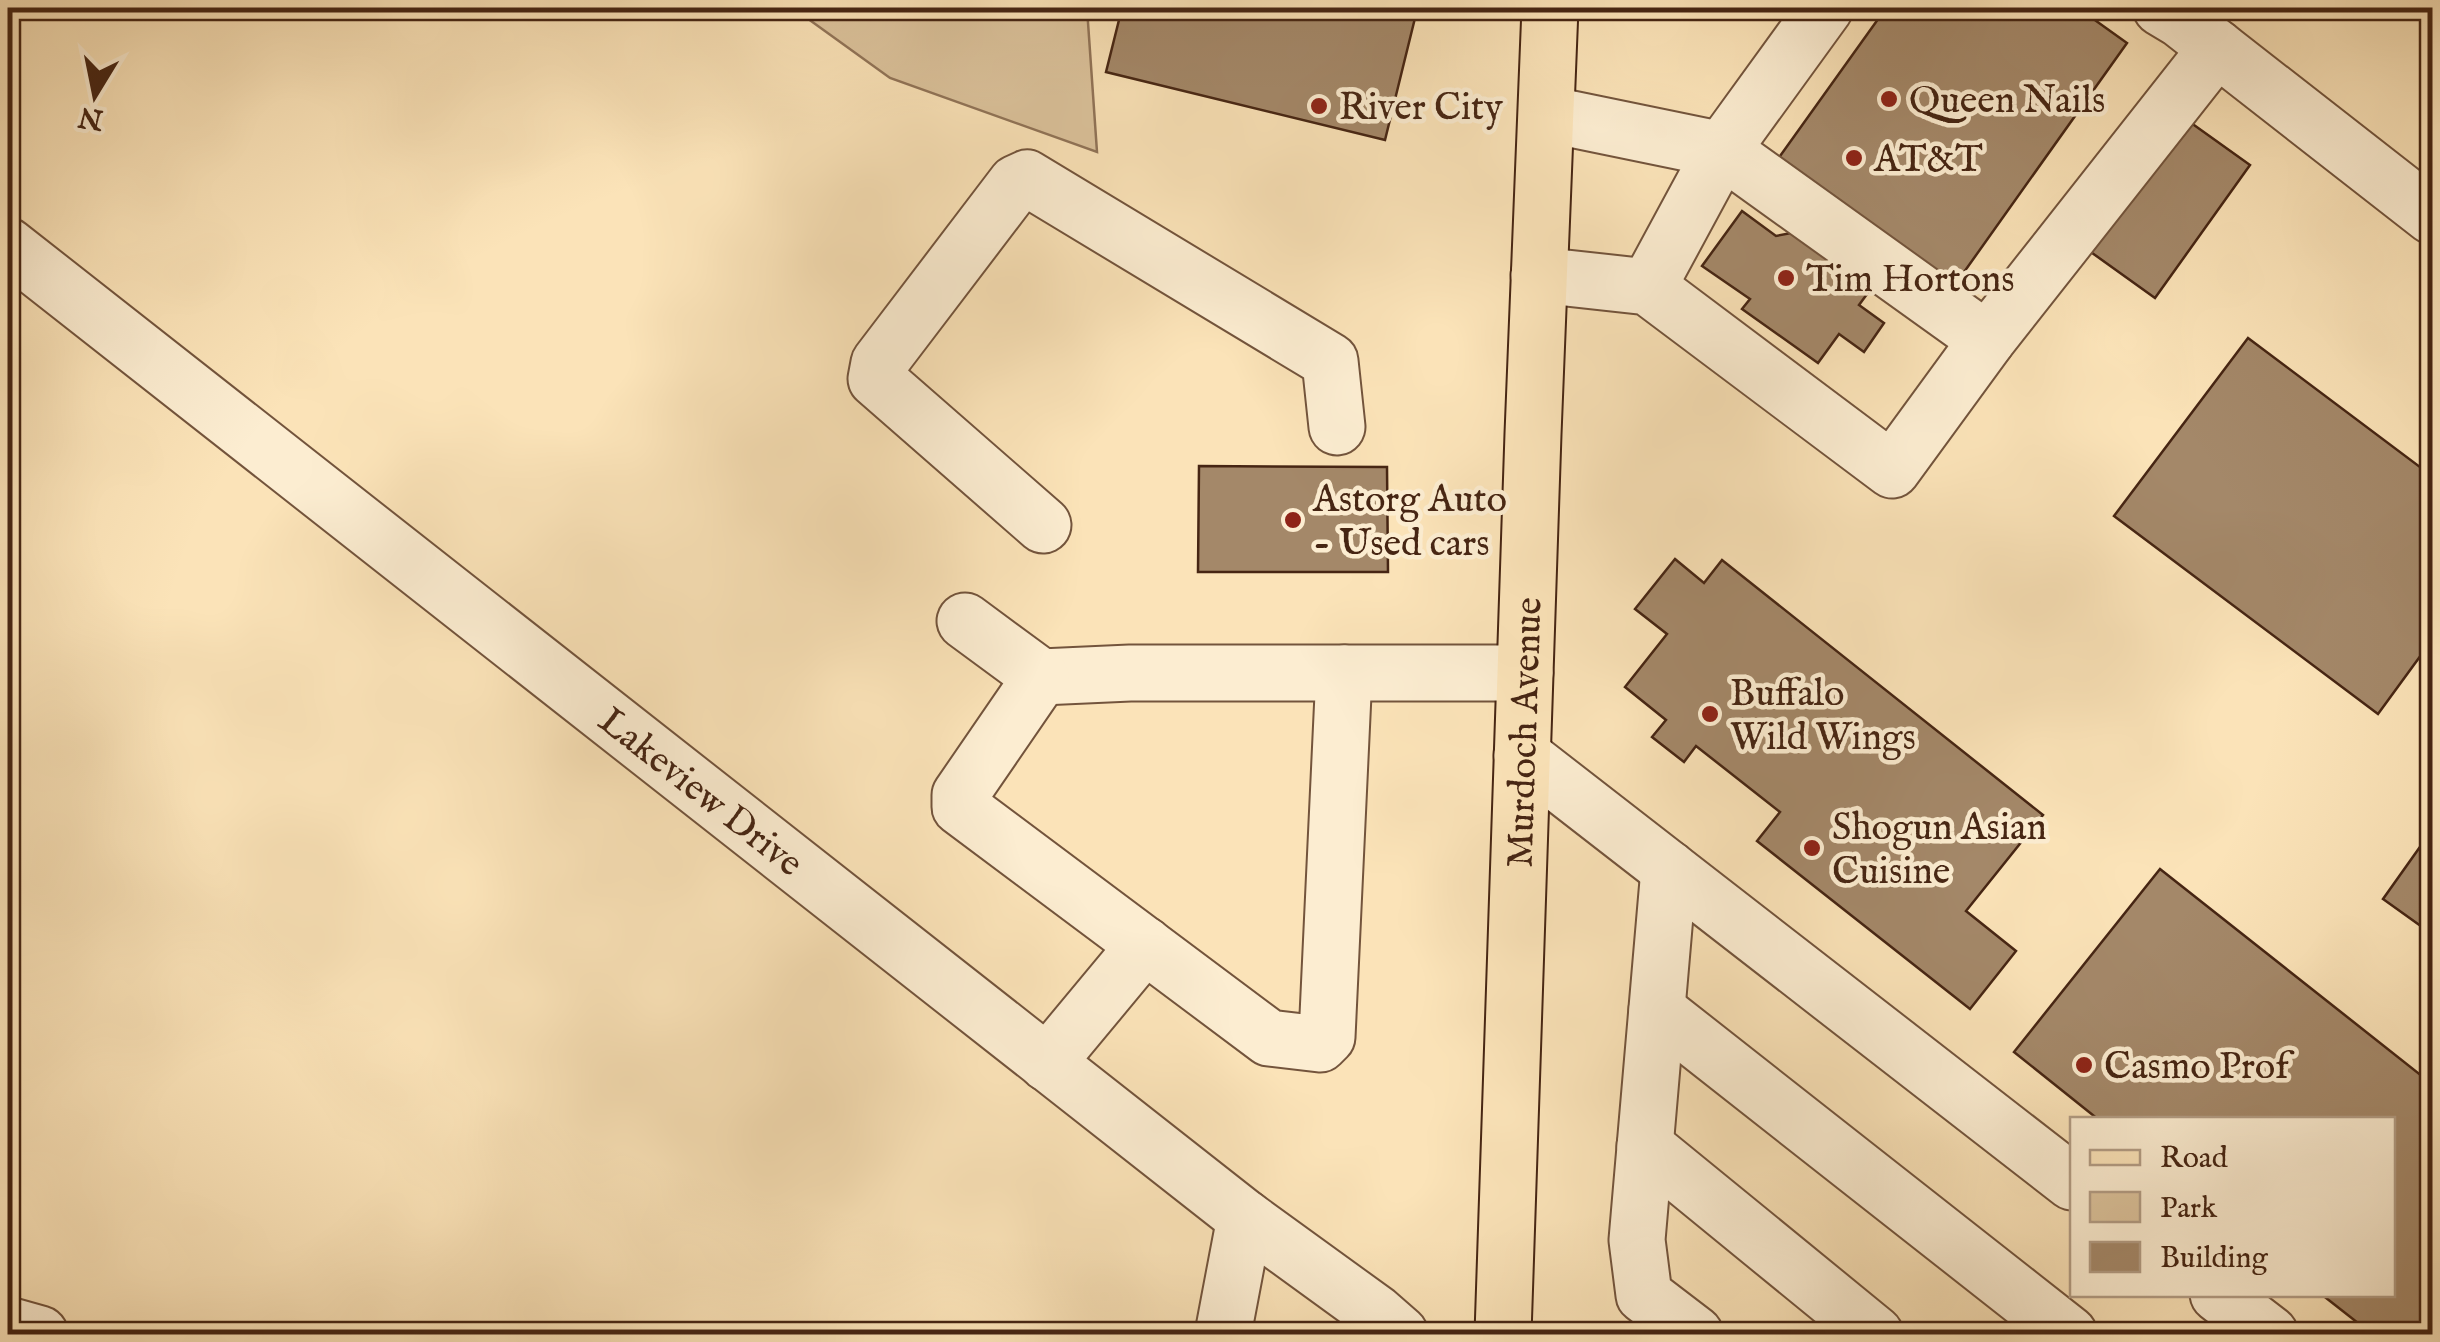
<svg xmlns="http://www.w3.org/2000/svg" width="2440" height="1342" font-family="'IM FELL English',serif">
<rect width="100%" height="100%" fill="#fbe3b8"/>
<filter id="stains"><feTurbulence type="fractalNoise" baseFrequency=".002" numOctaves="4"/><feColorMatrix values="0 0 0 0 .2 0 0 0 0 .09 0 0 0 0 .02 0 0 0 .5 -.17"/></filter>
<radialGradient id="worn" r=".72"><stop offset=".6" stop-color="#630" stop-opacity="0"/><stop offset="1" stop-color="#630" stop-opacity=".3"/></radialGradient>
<path fill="#dcc39c" stroke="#917458" stroke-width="2.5" d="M 793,8 L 1087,8 L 1097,152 L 890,78 Z"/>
<g fill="#a48869" stroke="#462513" stroke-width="2.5">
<path d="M 1122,8 L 1391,8 L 1416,14 L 1385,140 L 1106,72 Z"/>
<path d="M 1886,8 L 2078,8 L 2127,43 L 1947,296 L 1770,170 Z"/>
<path d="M 2180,115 L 2250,165 L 2155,298 L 2088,250 Z"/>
<path d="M 1742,211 L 1776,236 L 1791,233 L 1870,290 L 1859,305 L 1884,323 L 1864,352 L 1839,334 L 1818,363 L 1742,309 L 1750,299 L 1702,266 Z"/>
<path d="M 2248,338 L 2432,476 L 2432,640 L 2378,714 L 2114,516 Z"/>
<path d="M 1199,466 L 1387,467 L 1388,572 L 1198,572 Z"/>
<path d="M 1675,559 L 1704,583 L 1722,560 L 2043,815 L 1966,911 L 2016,951 L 1970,1009 L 1757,841 L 1780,812 L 1696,746 L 1684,762 L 1652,737 L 1666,720 L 1625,687 L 1667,634 L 1635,609 Z"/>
<path d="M 2432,830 L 2432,934 L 2383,899 Z"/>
<path d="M 2160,869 L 2432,1084 L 2432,1334 L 2372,1334 L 2321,1294 L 2392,1294 L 2392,1120 L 2099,1120 L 2014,1052 Z"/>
</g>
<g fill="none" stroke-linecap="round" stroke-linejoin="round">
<defs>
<g id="minor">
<path d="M 2161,8 L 2181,20 L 2432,216"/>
<path d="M 1547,114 L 1722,150 L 1987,340"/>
<path id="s1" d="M 8,246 L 1245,1218 L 1376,1313 L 1400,1334"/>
<path d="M 1539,275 L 1648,287 L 1892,470 L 1987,340 L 2217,48"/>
<path d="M 1648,287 L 1722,150 L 1825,8"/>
<path d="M 1043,525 L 876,379 L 879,363 L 1016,183 L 1027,178 L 1330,361 L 1337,427"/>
<path d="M 965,621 L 1041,677 L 1130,673 L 1525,673"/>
<path d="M 1041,677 L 960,795 L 960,807 L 1269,1038 L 1320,1044 L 1327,1037 L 1344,673"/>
<path d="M 1522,755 L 2072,1182"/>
<path d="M 1669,869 L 1637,1240 L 1644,1295 L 1695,1334"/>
<path d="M 1657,1010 L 2069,1334"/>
<path d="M 1047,1063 L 1145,945"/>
<path d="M 1645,1146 L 1875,1334"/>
<path d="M 2218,1294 L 2270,1334"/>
<path d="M 8,1325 L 40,1334"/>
<path d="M 1223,1334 L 1245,1218"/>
</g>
<g id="major">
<path id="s2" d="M 1503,1334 L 1533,434 L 1550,8"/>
</g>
</defs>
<use href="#minor" stroke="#73543c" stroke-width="59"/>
<use href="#major" stroke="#462513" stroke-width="59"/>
<use href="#minor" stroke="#fcedd1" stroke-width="55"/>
<use href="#major" stroke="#fbe3b8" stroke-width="55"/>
</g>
<g fill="#8f2418" stroke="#fcedd1" stroke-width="4">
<circle cx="1889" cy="99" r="10"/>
<circle cx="1319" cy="106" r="10"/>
<circle cx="1854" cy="158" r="10"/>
<circle cx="1786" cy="278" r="10"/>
<circle cx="1293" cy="520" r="10"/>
<circle cx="1710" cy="714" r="10"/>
<circle cx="1812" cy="848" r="10"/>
<circle cx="2084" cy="1065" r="10"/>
</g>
<g text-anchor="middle" stroke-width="9" stroke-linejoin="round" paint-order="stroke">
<g font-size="38" fill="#462513" stroke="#fcedd1" text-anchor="start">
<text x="1909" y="112">Queen Nails</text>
<text x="1339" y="119">River City</text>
<text x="1874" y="171">AT&amp;T</text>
<text x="1806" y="291">Tim Hortons</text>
<text x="1313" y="511">Astorg Auto<tspan x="1313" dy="44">- Used cars</tspan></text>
<text x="1730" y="705">Buffalo<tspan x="1730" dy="44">Wild Wings</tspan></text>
<text x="1832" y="839">Shogun Asian<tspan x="1832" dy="44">Cuisine</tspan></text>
<text x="2104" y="1078">Casmo Prof</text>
</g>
<g font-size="38" fill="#462513" stroke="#fcedd1">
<text dy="13" stroke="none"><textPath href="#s2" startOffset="602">Murdoch Avenue</textPath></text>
<text dy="13" stroke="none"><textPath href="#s1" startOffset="882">Lakeview Drive</textPath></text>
</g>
</g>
<rect width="2440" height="1342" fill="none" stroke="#fbe3b8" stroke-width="40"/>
<rect x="10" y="10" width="2420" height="1322" fill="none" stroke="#462513" stroke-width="5"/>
<rect x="20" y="20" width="2400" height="1302" fill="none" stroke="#462513" stroke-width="2.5"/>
<rect x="2070" y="1117" width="325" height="180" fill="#fcedd1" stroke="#b39d85" stroke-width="2.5"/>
<rect x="2090" y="1150" width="50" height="15" fill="#fbe3b8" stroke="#b39d85" stroke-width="2.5"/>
<text x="2160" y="1167" font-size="30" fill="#462513">Road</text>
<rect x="2090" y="1192" width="50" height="30" fill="#dcc39c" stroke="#b39d85" stroke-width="2.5"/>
<text x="2160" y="1217" font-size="30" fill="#462513">Park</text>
<rect x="2090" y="1242" width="50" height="30" fill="#a48869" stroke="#b39d85" stroke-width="2.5"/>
<text x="2160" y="1267" font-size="30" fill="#462513">Building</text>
<g transform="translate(95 95) rotate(190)" stroke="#fcedd1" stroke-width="8" paint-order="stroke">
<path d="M0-8L18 38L0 25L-18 38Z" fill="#462513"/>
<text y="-15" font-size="28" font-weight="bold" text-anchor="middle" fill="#462513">N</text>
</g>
<rect width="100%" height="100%" filter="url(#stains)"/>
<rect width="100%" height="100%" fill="url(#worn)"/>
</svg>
